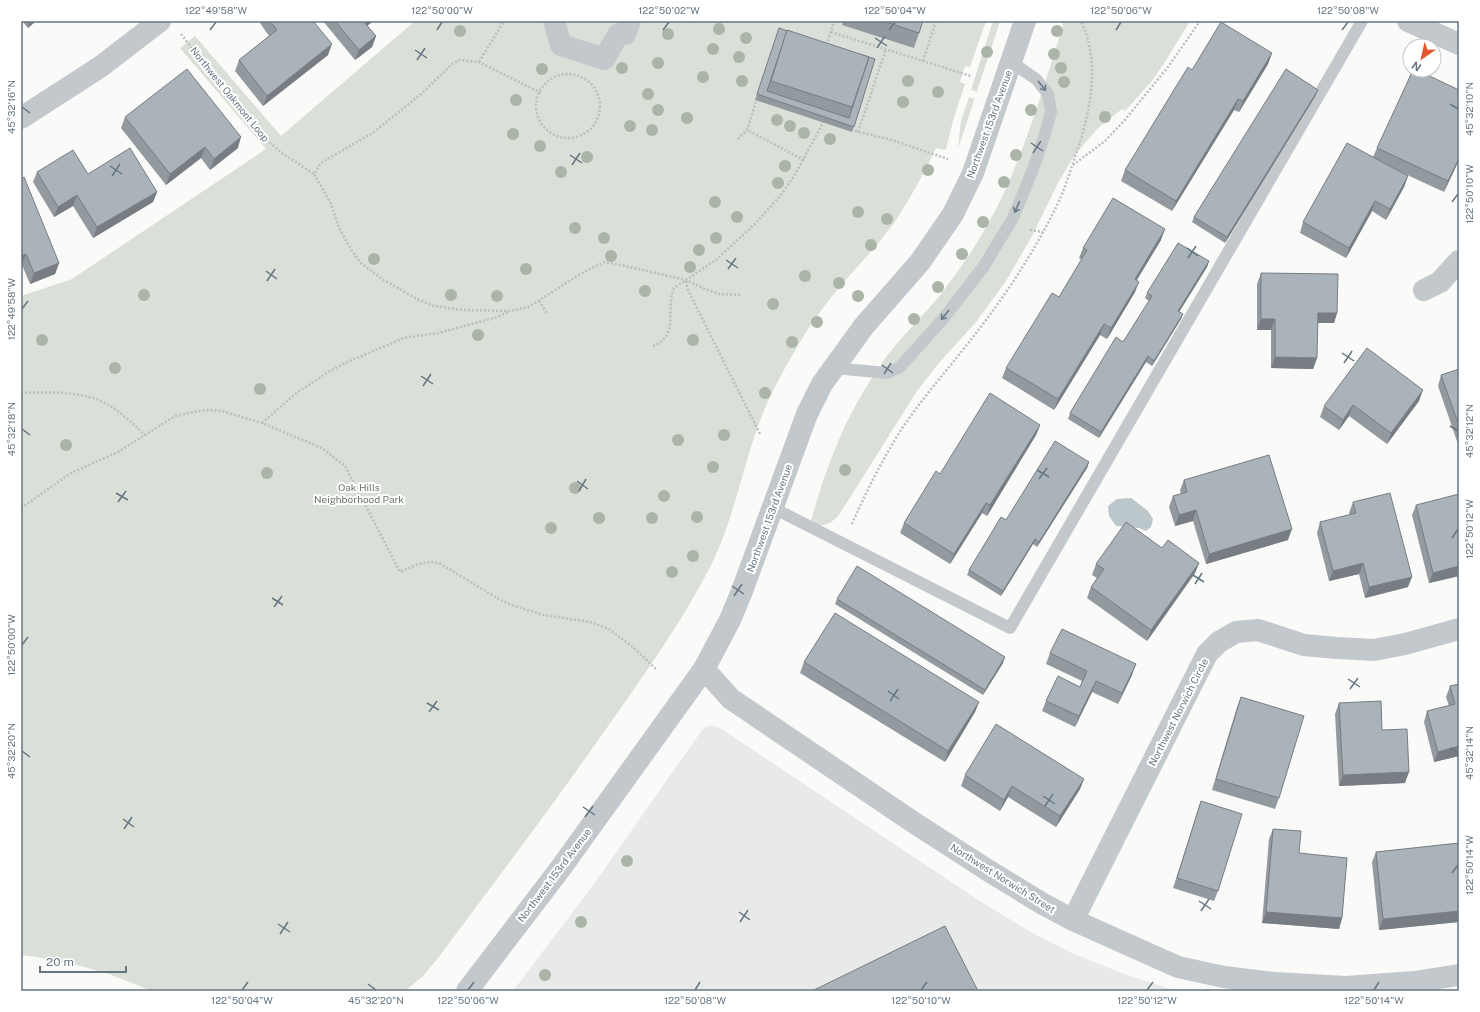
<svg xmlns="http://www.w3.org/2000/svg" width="1480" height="1012" font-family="'Public Sans',sans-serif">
<rect width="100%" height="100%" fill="#fafaf8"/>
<path fill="#e8e9e9" d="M 712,725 L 720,728 L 983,903 L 1029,931 L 1072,953 L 1124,974 L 1177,991 L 513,991 L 596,881 L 702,730 L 706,727 Z"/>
<g fill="#dadfd7">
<path d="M 415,21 L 986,21 L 970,67 L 965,66 L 960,82 L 965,84 L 954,117 L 946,149 L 944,150 L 936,148 C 924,174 910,199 894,223 C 873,252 847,276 826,304 C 812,322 800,341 789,361 C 776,384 763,409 755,435 C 740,479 731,526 710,567 C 681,624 643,676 606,729 C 552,806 495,882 438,958 L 422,977 L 405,991 L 152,991 L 109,974 L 81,966 L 43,958 L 21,955 L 21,296 L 72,279 L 266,149 L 180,48 L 195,36 L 281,136 Z"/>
<path d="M 993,21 L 1000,21 L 961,140 L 958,148 L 961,121 L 969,97 L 974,99 L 977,92 L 971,90 Z"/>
<path d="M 1063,21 L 1190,21 L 1165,62 L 1152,81 L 1125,111 L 1122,109 L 1098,128 L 1074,156 L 1059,181 L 1031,238 L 1006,281 L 976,322 L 938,364 L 917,391 L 839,515 C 831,524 823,527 810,525 C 827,462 848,409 887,356 C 902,336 921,318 937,299 C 953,278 969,257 982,234 C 1020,171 1040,97 1063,26 Z"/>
</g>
<path fill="#bbc7cb" d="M 1131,498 L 1148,511 L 1153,519 L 1151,527 L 1146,531 L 1139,528 L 1116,526 L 1109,516 L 1108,506 L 1117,499 Z"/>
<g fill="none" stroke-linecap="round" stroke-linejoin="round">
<g stroke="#bbbfc2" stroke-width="2.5" stroke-dasharray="2 2" stroke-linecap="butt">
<path d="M 692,21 L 696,22"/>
<path d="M 831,32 L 971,76"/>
<path d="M 181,34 L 217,81 L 268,141 L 282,153 L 314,174"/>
<path d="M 827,45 L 834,21"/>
<path d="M 923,61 L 936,21"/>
<path d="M 479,62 L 504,21"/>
<circle cx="568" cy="106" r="32"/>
<path d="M 541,93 L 479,62 L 459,60 L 451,65 L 421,94 L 374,132 L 321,163 L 314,174 L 331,204 L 339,228 L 352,251 L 361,263 L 382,279 L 417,299 L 434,306 L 463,310 L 510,311 L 529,307 L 580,274 L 604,262 L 621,265 L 686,280 L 705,289 L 719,294 L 742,295"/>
<path d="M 757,98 L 747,130 L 804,160"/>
<path d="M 851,130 L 892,140 L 948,159"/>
<path d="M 858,132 L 886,49"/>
<path d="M 738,139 L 747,130"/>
<path d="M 1073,165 L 1105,141 L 1124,121 L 1168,67 L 1200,21"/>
<path d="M 1030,230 L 1043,232"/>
<path d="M 686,281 L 687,288 L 760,434"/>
<path d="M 539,301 L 547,313"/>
<path d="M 653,346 C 680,336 665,308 674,288 L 717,259 L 755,224 L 780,196 L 794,176 L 824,121"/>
<path d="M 21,393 C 45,392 79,391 101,401 C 118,409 132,423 145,435"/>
<path d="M 262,423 L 295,394 L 330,371 L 345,363 L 404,338 L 438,333 L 498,317 L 509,311"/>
<path d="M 21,508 L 71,473 L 118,452 L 175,416 L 199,411 L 209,410 L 222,411 L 262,423 L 322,448 L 345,466 L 400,572 C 414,566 424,560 439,563 L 497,598 L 511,605 L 544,615 L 590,622 L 609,629 L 634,648 L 657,670"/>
<path d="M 852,524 C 866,492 882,460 901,430 C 923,397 949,368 973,337 C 1006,295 1037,248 1060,199 C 1068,180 1074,159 1081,139 C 1092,101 1099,59 1081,21"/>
</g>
<g stroke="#c3c8cc" stroke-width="12">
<path d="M 834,368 L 887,373 L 900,367 L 943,319 L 984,266 L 1013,218 L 1032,172 L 1045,134 L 1051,112 L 1048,94 L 1036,79 L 1011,62"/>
<path d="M 773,508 L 1010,628 L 1362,21"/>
</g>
<g stroke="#c3c8cc" stroke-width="22">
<path d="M 554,21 L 561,45 L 604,59 L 618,35 L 625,34 L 630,21"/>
<path d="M 1408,21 L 1459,44"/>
<path d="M 21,118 L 100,67 L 160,21"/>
<path d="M 1424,290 L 1440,282 L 1459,261"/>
<path d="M 704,669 L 731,699 L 913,822 L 989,871 L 1043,904 L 1073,920 L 1178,967 L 1224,977 L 1274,983 L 1346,987 L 1414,982 L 1459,975"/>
<path d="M 1073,920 L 1207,654 L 1219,642 L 1236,632 L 1258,630 L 1304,645 L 1337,648 L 1374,650 L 1405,644 L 1459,629"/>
<path d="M 467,991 L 560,869 L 704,669 L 730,620 L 742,591 L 807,414 L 822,384 L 864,326 L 920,262 L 953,214 L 973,173 L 1025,21"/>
</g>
</g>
<g fill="#aab4a7">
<circle cx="719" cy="29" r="6"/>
<circle cx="460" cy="31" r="6"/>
<circle cx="1057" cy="31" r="6"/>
<circle cx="668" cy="34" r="6"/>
<circle cx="746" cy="38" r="6"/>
<circle cx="713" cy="49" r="6"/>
<circle cx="987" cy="52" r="6"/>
<circle cx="1054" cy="54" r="6"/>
<circle cx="739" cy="57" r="6"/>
<circle cx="658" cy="63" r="6"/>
<circle cx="622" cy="68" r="6"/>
<circle cx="1061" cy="68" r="6"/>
<circle cx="542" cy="69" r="6"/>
<circle cx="703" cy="77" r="6"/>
<circle cx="742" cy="81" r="6"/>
<circle cx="908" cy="81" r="6"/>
<circle cx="1064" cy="82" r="6"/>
<circle cx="938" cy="92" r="6"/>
<circle cx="648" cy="94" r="6"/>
<circle cx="516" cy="100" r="6"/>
<circle cx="903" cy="102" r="6"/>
<circle cx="658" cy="110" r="6"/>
<circle cx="1031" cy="110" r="6"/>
<circle cx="1105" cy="117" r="6"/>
<circle cx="687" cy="118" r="6"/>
<circle cx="777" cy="120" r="6"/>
<circle cx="630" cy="126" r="6"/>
<circle cx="790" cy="126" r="6"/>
<circle cx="652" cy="130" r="6"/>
<circle cx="804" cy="133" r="6"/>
<circle cx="513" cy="134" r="6"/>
<circle cx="830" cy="139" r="6"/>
<circle cx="540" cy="146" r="6"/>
<circle cx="1016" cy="155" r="6"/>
<circle cx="587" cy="157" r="6"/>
<circle cx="785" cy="166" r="6"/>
<circle cx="928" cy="170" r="6"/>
<circle cx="561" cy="172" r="6"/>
<circle cx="1004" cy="182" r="6"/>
<circle cx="778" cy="183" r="6"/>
<circle cx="715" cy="202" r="6"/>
<circle cx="858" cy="212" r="6"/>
<circle cx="737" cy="217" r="6"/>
<circle cx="887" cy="219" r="6"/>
<circle cx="983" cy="222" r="6"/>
<circle cx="575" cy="228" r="6"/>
<circle cx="604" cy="238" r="6"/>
<circle cx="716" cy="238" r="6"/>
<circle cx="871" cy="245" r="6"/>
<circle cx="699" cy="250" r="6"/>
<circle cx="962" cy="254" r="6"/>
<circle cx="611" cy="256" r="6"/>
<circle cx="374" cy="259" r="6"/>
<circle cx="690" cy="267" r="6"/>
<circle cx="526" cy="269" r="6"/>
<circle cx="805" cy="276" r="6"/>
<circle cx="839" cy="283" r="6"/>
<circle cx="938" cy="287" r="6"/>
<circle cx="645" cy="291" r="6"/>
<circle cx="144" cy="295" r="6"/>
<circle cx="451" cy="295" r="6"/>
<circle cx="497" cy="296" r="6"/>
<circle cx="858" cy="296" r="6"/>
<circle cx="773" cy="304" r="6"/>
<circle cx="914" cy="319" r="6"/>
<circle cx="817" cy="322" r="6"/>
<circle cx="478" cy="335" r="6"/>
<circle cx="42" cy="340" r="6"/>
<circle cx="693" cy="340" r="6"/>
<circle cx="792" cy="342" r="6"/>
<circle cx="115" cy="368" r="6"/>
<circle cx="260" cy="389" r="6"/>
<circle cx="765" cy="393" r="6"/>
<circle cx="724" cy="435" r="6"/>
<circle cx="678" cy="440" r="6"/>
<circle cx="66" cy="445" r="6"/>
<circle cx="713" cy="467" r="6"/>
<circle cx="845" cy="470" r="6"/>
<circle cx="267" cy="473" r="6"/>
<circle cx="575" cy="488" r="6"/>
<circle cx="664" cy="496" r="6"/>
<circle cx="697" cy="517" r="6"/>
<circle cx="599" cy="518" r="6"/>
<circle cx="652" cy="518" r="6"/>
<circle cx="551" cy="528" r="6"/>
<circle cx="693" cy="556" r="6"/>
<circle cx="672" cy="572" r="6"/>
<circle cx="627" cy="861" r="6"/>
<circle cx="581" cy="922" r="6"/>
<circle cx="545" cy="975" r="6"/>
</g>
<g fill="#929a9f">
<path d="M 22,21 L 36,21 L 28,28 Z"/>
<path d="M 261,21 L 313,21 L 328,55 L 263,106 L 235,71 L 239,60 L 269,36 L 260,23 Z"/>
<path d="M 323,21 L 373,21 L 367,26 L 376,36 L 372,47 L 355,60 Z"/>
<path d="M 843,21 L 923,21 L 914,48 L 842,25 Z"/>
<path d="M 779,28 L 875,59 L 852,132 L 755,100 Z"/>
<path d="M 1272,53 L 1268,64 L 1239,112 L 1234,110 L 1172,211 L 1121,181 L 1125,170 L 1192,70 Z"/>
<path d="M 1316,95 L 1225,243 L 1192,222 L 1194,217 Z"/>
<path d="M 125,117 L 238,148 L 210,170 L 201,158 L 166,185 L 121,128 Z"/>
<path d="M 1377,148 L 1459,160 L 1444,192 L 1390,167 L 1408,176 L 1404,187 L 1386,220 L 1372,211 L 1346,258 L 1300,233 L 1303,222 L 1373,157 Z"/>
<path d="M 37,172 L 88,174 L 157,192 L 153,202 L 93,238 L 73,206 L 54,217 L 33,182 Z"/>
<path d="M 21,179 L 59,263 L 55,274 L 30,284 L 22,265 L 21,265 Z"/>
<path d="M 1161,240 L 1137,280 L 1135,292 L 1107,339 L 1100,335 L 1054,410 L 1002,378 L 1006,368 L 1059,297 L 1082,260 L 1079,258 L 1083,248 Z"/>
<path d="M 1209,261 L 1207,267 L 1179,312 L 1181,319 L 1152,366 L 1146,362 L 1099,438 L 1068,419 L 1070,413 L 1123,342 L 1149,301 L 1145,298 L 1147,293 Z"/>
<path d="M 1261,273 L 1337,313 L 1334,323 L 1317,323 L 1317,358 L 1313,369 L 1271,368 L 1271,330 L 1257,330 L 1257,284 Z"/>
<path d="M 1459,369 L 1459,447 L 1438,386 L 1441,375 Z"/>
<path d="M 1419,401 L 1387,444 L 1349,416 L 1339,430 L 1320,417 L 1324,406 Z"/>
<path d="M 1040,425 L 1036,435 L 987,516 L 982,513 L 950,564 L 900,533 L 904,523 L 940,474 Z"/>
<path d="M 1089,462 L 1087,468 L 1037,547 L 1033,544 L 1001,596 L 967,575 L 969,570 L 1006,520 Z"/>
<path d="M 1184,480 L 1288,540 L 1206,564 L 1193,521 L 1175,526 L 1169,507 L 1173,496 L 1181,494 L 1180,490 Z"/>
<path d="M 1353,502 L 1408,587 L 1365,598 L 1359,574 L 1329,581 L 1317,533 L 1320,522 L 1350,515 L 1349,513 Z"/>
<path d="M 1416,505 L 1459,576 L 1429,583 L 1412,515 Z"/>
<path d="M 1162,548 L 1199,563 L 1195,573 L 1147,641 L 1087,598 L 1091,587 L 1097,578 L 1092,575 L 1096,564 Z"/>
<path d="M 837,599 L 1003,663 L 983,695 L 835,604 Z"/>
<path d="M 1050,653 L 1132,675 L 1118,704 L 1092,692 L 1075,727 L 1042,711 L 1046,701 L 1080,687 L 1082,681 L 1046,664 Z"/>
<path d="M 804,662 L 979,702 L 975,712 L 945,762 L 800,673 Z"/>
<path d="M 1459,684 L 1459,756 L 1434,762 L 1424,722 L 1427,711 L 1449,706 L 1446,697 L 1450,686 Z"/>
<path d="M 1241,697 L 1279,798 L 1275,809 L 1212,790 L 1237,707 Z"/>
<path d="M 1339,703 L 1382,730 L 1405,783 L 1339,786 L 1335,714 Z"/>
<path d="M 965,775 L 1084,779 L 1080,789 L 1056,827 L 1008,797 L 1000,811 L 961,786 Z"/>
<path d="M 1201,801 L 1218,891 L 1214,901 L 1173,888 Z"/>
<path d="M 1273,829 L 1299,853 L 1342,918 L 1339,929 L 1262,923 L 1269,839 Z"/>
<path d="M 1459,843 L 1459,922 L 1379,930 L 1372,862 L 1376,852 Z"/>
</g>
<g fill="#777d82">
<path d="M 30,21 L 36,21 L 28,28 Z"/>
<path d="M 364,21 L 373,21 L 360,32 L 364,22 Z"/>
<path d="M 376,36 L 372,47 L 355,60 L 359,50 Z"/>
<path d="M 332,44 L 328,55 L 263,106 L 267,96 Z"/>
<path d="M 1272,53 L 1268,64 L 1239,112 L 1243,101 Z"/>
<path d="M 1318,90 L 1316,95 L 1225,243 L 1227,237 Z"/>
<path d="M 1238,99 L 1234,110 L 1172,211 L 1176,201 Z"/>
<path d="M 241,137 L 238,148 L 210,170 L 214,159 Z"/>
<path d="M 205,147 L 201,158 L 166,185 L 170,174 Z"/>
<path d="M 1459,158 L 1459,160 L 1444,192 L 1448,181 Z"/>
<path d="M 1408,176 L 1404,187 L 1386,220 L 1390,209 Z"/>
<path d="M 157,192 L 153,202 L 93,238 L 97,227 Z"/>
<path d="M 77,195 L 73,206 L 54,217 L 58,207 Z"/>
<path d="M 1375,201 L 1372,211 L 1346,258 L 1349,248 Z"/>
<path d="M 1165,229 L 1161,240 L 1131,289 L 1135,279 Z"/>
<path d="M 26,254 L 22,265 L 21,265 L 21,256 Z"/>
<path d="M 1209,261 L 1207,267 L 1176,317 L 1178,311 Z"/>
<path d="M 59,263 L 55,274 L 30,284 L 34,273 Z"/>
<path d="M 1139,282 L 1135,292 L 1107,339 L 1111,328 Z"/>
<path d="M 1318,313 L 1337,313 L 1334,323 L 1314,323 Z"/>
<path d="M 1183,314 L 1181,319 L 1152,366 L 1154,361 Z"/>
<path d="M 1261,319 L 1275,319 L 1271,330 L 1257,330 Z"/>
<path d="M 1104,324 L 1100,335 L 1054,410 L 1058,399 Z"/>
<path d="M 1148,356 L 1146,362 L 1099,438 L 1101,432 Z"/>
<path d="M 1275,357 L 1317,358 L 1313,369 L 1271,368 Z"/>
<path d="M 1423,390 L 1419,401 L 1387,444 L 1391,433 Z"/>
<path d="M 1353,405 L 1349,416 L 1339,430 L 1343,420 Z"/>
<path d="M 1040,425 L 1036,435 L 987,516 L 990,505 Z"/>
<path d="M 1089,462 L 1087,468 L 1037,547 L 1039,542 Z"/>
<path d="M 986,503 L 982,513 L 950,564 L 954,554 Z"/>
<path d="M 1196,510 L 1193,521 L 1175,526 L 1179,515 Z"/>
<path d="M 1292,529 L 1288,540 L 1206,564 L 1209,554 Z"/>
<path d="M 1035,539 L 1033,544 L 1001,596 L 1003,591 Z"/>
<path d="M 1199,563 L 1195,573 L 1147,641 L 1151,630 Z"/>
<path d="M 1363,563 L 1359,574 L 1329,581 L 1333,571 Z"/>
<path d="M 1459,566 L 1459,576 L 1429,583 L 1433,573 Z"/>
<path d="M 1412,577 L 1408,587 L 1365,598 L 1369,587 Z"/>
<path d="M 1005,657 L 1003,663 L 983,695 L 985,690 Z"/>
<path d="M 1136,664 L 1132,675 L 1118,704 L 1122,693 Z"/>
<path d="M 1096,681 L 1092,692 L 1075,727 L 1079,716 Z"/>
<path d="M 979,702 L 975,712 L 945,762 L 948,751 Z"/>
<path d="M 1459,746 L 1459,756 L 1434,762 L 1438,752 Z"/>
<path d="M 1409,772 L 1405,783 L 1339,786 L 1343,775 Z"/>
<path d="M 1084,779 L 1080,789 L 1056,827 L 1060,816 Z"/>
<path d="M 1012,786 L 1008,797 L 1000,811 L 1004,800 Z"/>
<path d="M 1459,911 L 1459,922 L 1379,930 L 1383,919 Z"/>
<path d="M 1266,912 L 1342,918 L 1339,929 L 1262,923 Z"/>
</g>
<g fill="#aab3b9" stroke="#777d82">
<path d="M 270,21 L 313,21 L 332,44 L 267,96 L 239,60 L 277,30 Z"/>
<path d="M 335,21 L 364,21 L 364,22 L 376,36 L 359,50 Z"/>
<path d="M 883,21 L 923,21 L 919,33 Z"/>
<path d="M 1221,22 L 1272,53 L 1243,101 L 1238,99 L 1176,201 L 1125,170 L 1188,67 L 1192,70 Z"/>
<path d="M 779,28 L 787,31 L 767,91 L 849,118 L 869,57 L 859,54 L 875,59 L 854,127 L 757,94 Z"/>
<path d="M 787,30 L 869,57 L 852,107 L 771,81 Z"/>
<path d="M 187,69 L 241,137 L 214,159 L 205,147 L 170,174 L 125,117 Z"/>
<path d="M 1286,69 L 1318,90 L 1227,237 L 1194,217 Z"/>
<path d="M 1413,70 L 1417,70 L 1459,90 L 1459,158 L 1448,181 L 1377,148 Z"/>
<path d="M 1347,143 L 1408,176 L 1390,209 L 1375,201 L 1349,248 L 1303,222 Z"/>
<path d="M 130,148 L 157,192 L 97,227 L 77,195 L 58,207 L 37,172 L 73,150 L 88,174 Z"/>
<path d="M 24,177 L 59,263 L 34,273 L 26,254 L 21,256 L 21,179 Z"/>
<path d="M 1113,198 L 1165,229 L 1135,279 L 1139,282 L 1111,328 L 1104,324 L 1058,399 L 1006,368 L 1052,293 L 1059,297 L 1087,250 L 1083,248 Z"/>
<path d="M 1178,243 L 1209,261 L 1178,311 L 1183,314 L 1154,361 L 1148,356 L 1101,432 L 1070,413 L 1116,337 L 1123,342 L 1152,296 L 1147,293 Z"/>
<path d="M 1261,273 L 1338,274 L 1337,313 L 1318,313 L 1317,358 L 1275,357 L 1275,319 L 1261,319 Z"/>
<path d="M 1367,348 L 1423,390 L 1391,433 L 1353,405 L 1343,420 L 1324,406 Z"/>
<path d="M 1459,369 L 1459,426 L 1441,375 Z"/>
<path d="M 990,393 L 1040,425 L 990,505 L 986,503 L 954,554 L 904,523 L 936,471 L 940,474 Z"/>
<path d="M 1055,441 L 1089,462 L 1039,542 L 1035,539 L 1003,591 L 969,570 L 1001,517 L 1006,520 Z"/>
<path d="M 1269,455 L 1292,529 L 1209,554 L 1196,510 L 1179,515 L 1173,496 L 1187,492 L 1184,480 Z"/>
<path d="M 1390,493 L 1412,577 L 1369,587 L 1363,563 L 1333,571 L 1320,522 L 1356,513 L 1353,502 Z"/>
<path d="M 1459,494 L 1459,566 L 1433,573 L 1416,505 Z"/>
<path d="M 1126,522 L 1162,548 L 1168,540 L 1199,563 L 1151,630 L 1091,587 L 1104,569 L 1096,564 Z"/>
<path d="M 857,566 L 1005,657 L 985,690 L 837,599 Z"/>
<path d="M 835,613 L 979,702 L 948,751 L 804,662 Z"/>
<path d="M 1062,629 L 1136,664 L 1122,693 L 1096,681 L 1079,716 L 1046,701 L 1058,676 L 1080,687 L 1087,671 L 1050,653 Z"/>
<path d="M 1459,684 L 1459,746 L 1438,752 L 1427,711 L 1455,704 L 1450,686 Z"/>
<path d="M 1241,697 L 1304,716 L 1279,798 L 1216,779 Z"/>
<path d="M 1381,701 L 1382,730 L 1407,729 L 1409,772 L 1343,775 L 1339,703 Z"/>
<path d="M 996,724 L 1084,779 L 1060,816 L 1012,786 L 1004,800 L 965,775 Z"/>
<path d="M 1201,801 L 1242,814 L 1218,891 L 1177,878 Z"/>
<path d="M 1273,829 L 1301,831 L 1299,853 L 1347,858 L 1342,918 L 1266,912 Z"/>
<path d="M 1459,843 L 1459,911 L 1383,919 L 1376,852 Z"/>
<path d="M 945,926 L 978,991 L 812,991 Z"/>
</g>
<defs><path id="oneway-shaft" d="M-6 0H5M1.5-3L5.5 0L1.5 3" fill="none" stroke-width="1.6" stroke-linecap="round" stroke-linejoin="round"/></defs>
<g stroke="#6a7a87">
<use href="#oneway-shaft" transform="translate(1042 86) rotate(51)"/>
<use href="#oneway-shaft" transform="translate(1017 207) rotate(113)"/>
<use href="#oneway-shaft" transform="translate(945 315) rotate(129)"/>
</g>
<path fill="none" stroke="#657683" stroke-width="1.5" d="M 210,30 L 216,22M 437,30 L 442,22M 663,30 L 669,22M 889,30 L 895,22M 1116,30 L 1121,22M 1342,30 L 1348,22M 875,38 L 887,46M 877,48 L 885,36M 415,50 L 427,58M 417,60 L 425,48M 1450,104 L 1458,109M 22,107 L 30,113M 1031,143 L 1043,151M 1033,153 L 1041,141M 570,155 L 582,163M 572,165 L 580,153M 110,166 L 122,174M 112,176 L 120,164M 1452,202 L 1458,194M 1187,248 L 1198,256M 1188,258 L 1196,246M 726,260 L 738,268M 728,269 L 736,258M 266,271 L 277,279M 267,281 L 275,269M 22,309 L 28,301M 1342,353 L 1354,361M 1344,363 L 1352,351M 882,365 L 893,373M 884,374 L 891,363M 421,376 L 433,384M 423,386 L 431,374M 1450,426 L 1458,431M 22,429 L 30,435M 1037,470 L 1049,477M 1039,479 L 1047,468M 577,481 L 588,489M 579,491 L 586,479M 116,493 L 128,500M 118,502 L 126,491M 1452,538 L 1458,529M 1193,575 L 1204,582M 1195,584 L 1202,573M 732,586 L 744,594M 734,596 L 742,584M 272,598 L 283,605M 274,607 L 282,596M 22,645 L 28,637M 1348,679 L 1360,687M 1350,689 L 1358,678M 888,691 L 899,699M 890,701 L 898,689M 427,703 L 439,710M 429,712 L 437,701M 1450,748 L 1458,753M 22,751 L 30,757M 1043,796 L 1055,804M 1045,806 L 1053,794M 583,807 L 595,815M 585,817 L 593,806M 123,819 L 134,827M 124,829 L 132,817M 1452,873 L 1458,865M 1199,901 L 1211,909M 1201,911 L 1209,899M 739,912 L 750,920M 740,922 L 748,910M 278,924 L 290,932M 280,934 L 288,922M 368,984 L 376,990M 242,990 L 248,982M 468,990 L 474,982M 695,990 L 700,982M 921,990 L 927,982M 1147,990 L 1153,982M 1374,990 L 1379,982"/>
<g text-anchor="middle" stroke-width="4" stroke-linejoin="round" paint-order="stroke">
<g font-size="10" fill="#657683" stroke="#fff">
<text transform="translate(230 94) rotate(51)" y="4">Northwest Oakmont Loop</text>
<text transform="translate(989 124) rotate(-70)" y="4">Northwest 153rd Avenue</text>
<text transform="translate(769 518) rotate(-70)" y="4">Northwest 153rd Avenue</text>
<text transform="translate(1178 712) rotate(-63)" y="4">Northwest Norwich Circle</text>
<text transform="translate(554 875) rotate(-53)" y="4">Northwest 153rd Avenue</text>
<text transform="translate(1003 878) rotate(32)" y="4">Northwest Norwich Street</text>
</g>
<g font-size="10" fill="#687a64" stroke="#fff">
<text x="359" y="491">Oak Hills<tspan x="359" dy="12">Neighborhood Park</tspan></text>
</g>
</g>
<rect width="1480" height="1012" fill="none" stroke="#ffffff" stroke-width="44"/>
<g transform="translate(1422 58) rotate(214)"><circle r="19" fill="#ffffff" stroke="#c1c8cd"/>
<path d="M0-3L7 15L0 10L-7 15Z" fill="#e4572e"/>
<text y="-6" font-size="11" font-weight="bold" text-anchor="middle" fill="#657683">N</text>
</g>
<path d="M40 966v6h86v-6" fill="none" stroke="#657683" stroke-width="2"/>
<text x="46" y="966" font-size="12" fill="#657683" stroke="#ffffff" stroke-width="3" paint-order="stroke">20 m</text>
<rect x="22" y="22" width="1436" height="968" fill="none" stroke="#657683" stroke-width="1.5"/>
<g font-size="10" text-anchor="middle" fill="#657683">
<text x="216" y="14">122°49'58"W</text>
<text x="442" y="14">122°50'00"W</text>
<text x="669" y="14">122°50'02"W</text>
<text x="895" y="14">122°50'04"W</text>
<text x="1121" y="14">122°50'06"W</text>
<text x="1348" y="14">122°50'08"W</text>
<text transform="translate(11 107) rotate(-90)" y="4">45°32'16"N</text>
<text transform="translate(1469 109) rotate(-90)" y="4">45°32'10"N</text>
<text transform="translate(1469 194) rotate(-90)" y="4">122°50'10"W</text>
<text transform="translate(11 309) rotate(-90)" y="4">122°49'58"W</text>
<text transform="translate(11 429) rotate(-90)" y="4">45°32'18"N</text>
<text transform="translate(1469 431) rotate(-90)" y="4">45°32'12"N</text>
<text transform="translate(1469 529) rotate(-90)" y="4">122°50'12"W</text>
<text transform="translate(11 645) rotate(-90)" y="4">122°50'00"W</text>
<text transform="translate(11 751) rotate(-90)" y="4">45°32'20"N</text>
<text transform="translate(1469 753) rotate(-90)" y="4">45°32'14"N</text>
<text transform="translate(1469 865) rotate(-90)" y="4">122°50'14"W</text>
<text x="242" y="1004">122°50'04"W</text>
<text x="376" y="1004">45°32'20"N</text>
<text x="468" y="1004">122°50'06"W</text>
<text x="695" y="1004">122°50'08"W</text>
<text x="921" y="1004">122°50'10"W</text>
<text x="1147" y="1004">122°50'12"W</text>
<text x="1374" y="1004">122°50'14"W</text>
</g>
</svg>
